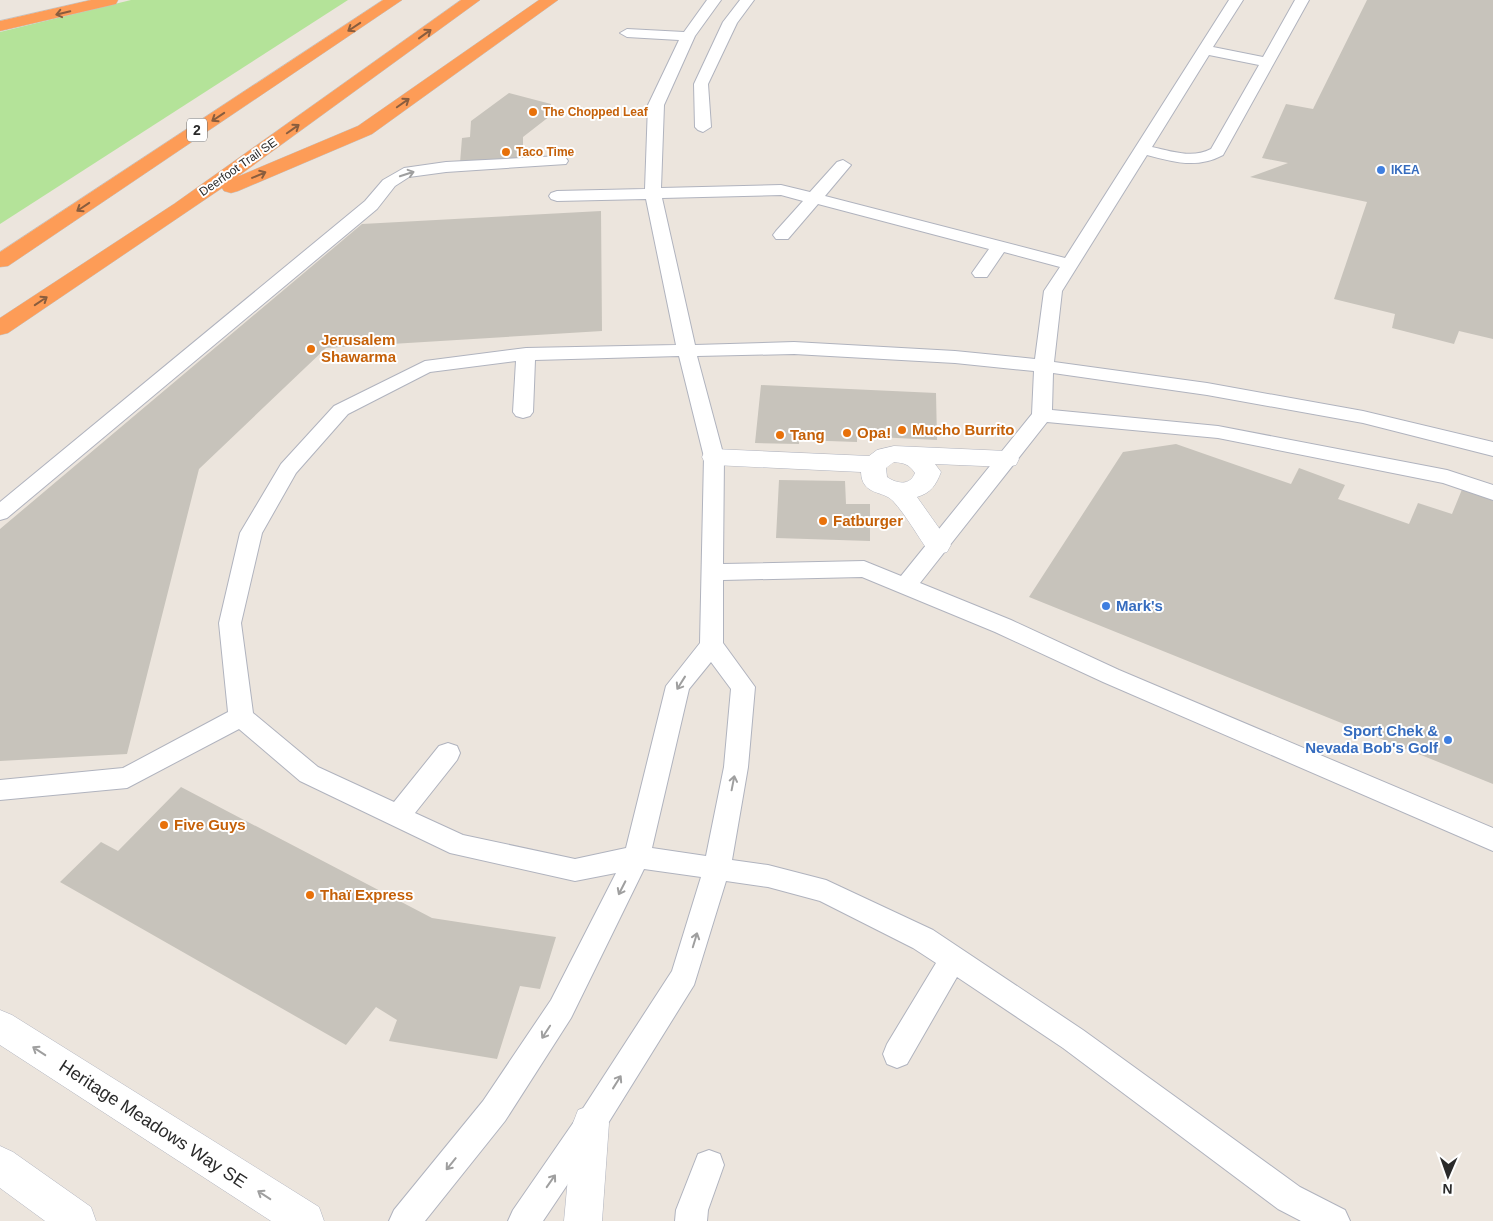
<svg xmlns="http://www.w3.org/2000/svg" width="1493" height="1221" font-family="Arial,sans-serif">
<rect width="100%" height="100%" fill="#ece5dd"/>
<path fill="#b4e399" d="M 131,0 L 348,0 L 0,224 L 0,32 Z"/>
<g fill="#c7c3bb">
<path d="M 1367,0 L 1493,0 L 1493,339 L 1459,331 L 1454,344 L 1392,328 L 1395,314 L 1334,299 L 1367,202 L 1250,177 L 1288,163 L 1262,158 L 1286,104 L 1313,109 Z"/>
<path d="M 509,93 L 551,104 L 550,116 L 523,137 L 523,159 L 460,163 L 462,138 L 470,137 L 471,121 Z"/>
<path d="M 601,211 L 602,331 L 326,348 L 199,469 L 127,754 L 0,761 L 0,529 L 362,224 Z"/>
<path d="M 761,385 L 936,393 L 937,440 L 857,436 L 857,442 L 799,440 L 799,444 L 755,443 Z"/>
<path d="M 1176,444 L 1291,484 L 1299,468 L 1345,485 L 1338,499 L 1409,524 L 1418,503 L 1452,514 L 1463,487 L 1493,497 L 1493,784 L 1029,597 L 1123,452 Z"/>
<path d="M 779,480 L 845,481 L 846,504 L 870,504 L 870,541 L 776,538 Z"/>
<path d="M 181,787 L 432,918 L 556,937 L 540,989 L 520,986 L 497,1059 L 389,1041 L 397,1020 L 376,1007 L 346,1045 L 60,882 L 101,842 L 118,851 Z"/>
</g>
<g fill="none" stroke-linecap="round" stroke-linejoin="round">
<defs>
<g id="lane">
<path d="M 707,0 L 721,0 L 695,36 L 664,105 L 661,188 L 781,185 L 810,192 L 837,162 L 843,160 L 851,165 L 825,196 L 1065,258 L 1229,0 L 1243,0 L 1213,47 L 1263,57 L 1295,0 L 1309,0 L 1223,155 C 1197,169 1173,162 1147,155 L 1062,291 L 1054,362 L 1207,383 L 1363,411 L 1493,442 L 1493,456 L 1363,423 L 1207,395 L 1053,373 L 1052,410 L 1218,426 L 1447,470 L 1493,485 L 1493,500 L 1443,483 L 1218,438 L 1047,422 L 920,583 L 1011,620 L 1119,670 L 1493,828 L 1493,851 L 1103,682 L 995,632 L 862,577 L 723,580 L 723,643 L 755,687 L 748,767 L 732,860 L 768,865 L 826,880 L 933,930 L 1083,1030 L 1300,1187 L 1345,1210 L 1350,1221 L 1301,1221 L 1278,1209 L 1063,1048 L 957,977 L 907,1064 L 897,1068 L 887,1064 L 883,1054 L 887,1044 L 936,963 L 913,948 L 820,901 L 768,887 L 726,881 L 694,985 L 602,1133 L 543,1221 L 508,1221 L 513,1210 L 580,1113 L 672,971 L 701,877 L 644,869 L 571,1018 L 505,1121 L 425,1221 L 389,1221 L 394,1210 L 483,1101 L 551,1000 L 616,873 L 575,881 L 450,853 L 300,781 L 239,729 L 127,788 L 0,800 L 0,780 L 123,768 L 228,712 L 219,623 L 240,533 L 281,464 L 334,406 L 425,361 L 526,348 L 676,345 L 646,199 L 557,201 L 551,199 L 549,196 L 551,193 L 557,191 L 645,189 L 648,105 L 679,40 L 627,37 L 620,33 L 627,29 L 684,32 ZM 1209,55 L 1259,65 L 1211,149 C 1192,159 1171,151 1152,147 ZM 781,195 L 803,201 L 776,231 L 773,235 L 776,239 L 788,239 L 818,204 L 989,249 L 972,273 L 975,277 L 987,277 L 1004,252 L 1060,267 L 1044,291 L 1035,359 L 955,351 L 794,342 L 695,345 L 662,198 ZM 794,354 L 955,363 L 1034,371 L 1032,414 L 901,576 L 864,561 L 723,564 L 724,457 L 697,356 ZM 679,356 L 704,457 L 700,643 L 666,686 L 626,848 L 575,859 L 463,835 L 415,813 L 457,760 L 460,753 L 457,746 L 448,743 L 439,746 L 394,802 L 318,767 L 253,713 L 241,623 L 262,533 L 296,473 L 348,414 L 430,372 L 516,361 L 513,412 L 516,416 L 523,418 L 530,416 L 533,412 L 535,360 ZM 711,662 L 731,689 L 724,767 L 706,856 L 652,848 L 689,689 Z"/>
<path d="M 740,0 L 754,0 L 737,23 L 708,84 L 711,127 L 703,132 L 698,130 L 695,127 L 694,84 L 723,22 Z"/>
<path d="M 560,156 L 566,158 L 568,161 L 566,164 L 446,172 L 409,177 L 395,186 L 377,209 L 7,518 L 0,520 L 0,502 L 365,201 L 383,180 L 404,168 L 446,162 Z"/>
<path d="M 709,1150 L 720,1154 L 724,1165 L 708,1210 L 707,1221 L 675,1221 L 676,1210 L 698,1154 Z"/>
</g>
<path id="street" d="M 894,446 L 1007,451 L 1016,453 L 1019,459 L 1016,465 L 1007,467 L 935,464 L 941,472 C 936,485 931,493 917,497 L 951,545 L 947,552 L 938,554 L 929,552 C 917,535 906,515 893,501 C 883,490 862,496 861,472 L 714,465 L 705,463 L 702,457 L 705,451 L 714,449 L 869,456 L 877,450 ZM 894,462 C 904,463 909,464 915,473 C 910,486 897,484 887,477 L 886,468 Z"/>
<g id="secondary">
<path d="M 0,1010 L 12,1015 L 319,1207 L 324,1221 L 271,1221 L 0,1045 Z"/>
<path d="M 591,1105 L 604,1110 L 609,1123 L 602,1221 L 564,1221 L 573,1123 L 578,1110 Z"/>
<path d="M 0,1146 L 13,1152 L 91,1207 L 96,1221 L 45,1221 L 0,1188 Z"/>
</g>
<g id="highway">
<path d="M 91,0 L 118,0 L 116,4 L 0,31 L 0,21 Z"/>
<path d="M 383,0 L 402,0 L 8,266 L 0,267 L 0,252 Z"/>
<path d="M 461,0 L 480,0 L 237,177 L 358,126 L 539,0 L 558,0 L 372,134 L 238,191 L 231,193 L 224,191 L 222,188 L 8,333 L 0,335 L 0,318 L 174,204 Z"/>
</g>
</defs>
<use href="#lane" stroke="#b0b3be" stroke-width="2"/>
<use href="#street" stroke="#b0b3be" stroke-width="1"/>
<use href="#secondary" stroke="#b0b3be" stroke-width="1"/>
<use href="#highway" stroke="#c3c3c3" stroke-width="1"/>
<use href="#lane" fill="#fff" fill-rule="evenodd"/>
<use href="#street" fill="#fff" fill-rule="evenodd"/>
<use href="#secondary" fill="#fff" fill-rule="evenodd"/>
<use href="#highway" fill="#fd9c57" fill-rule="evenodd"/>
</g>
<defs><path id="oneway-shaft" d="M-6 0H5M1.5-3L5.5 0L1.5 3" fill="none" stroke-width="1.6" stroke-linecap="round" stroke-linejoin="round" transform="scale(1.25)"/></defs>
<g stroke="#895d3e">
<use href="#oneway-shaft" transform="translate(63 13) rotate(166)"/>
<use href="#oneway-shaft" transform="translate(354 27) rotate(146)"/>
<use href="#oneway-shaft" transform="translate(425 34) rotate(-36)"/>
<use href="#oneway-shaft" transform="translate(403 103) rotate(-35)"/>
<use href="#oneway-shaft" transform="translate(218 117) rotate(146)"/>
<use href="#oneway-shaft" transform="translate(293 129) rotate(-35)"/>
<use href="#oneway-shaft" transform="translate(259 175) rotate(-23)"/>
<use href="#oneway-shaft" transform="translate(83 207) rotate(146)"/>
<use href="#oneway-shaft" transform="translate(41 301) rotate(-34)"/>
</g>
<g stroke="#9f9f9f">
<use href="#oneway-shaft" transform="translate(407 174) rotate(-18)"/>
<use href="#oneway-shaft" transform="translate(681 683) rotate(122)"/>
<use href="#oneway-shaft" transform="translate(733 783) rotate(-79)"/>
<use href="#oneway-shaft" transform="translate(622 888) rotate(117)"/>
<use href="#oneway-shaft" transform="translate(695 940) rotate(-73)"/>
<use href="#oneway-shaft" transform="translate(546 1032) rotate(123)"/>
<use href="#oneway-shaft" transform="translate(39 1051) rotate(-147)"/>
<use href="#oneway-shaft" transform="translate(617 1082) rotate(-58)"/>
<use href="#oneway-shaft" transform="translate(451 1164) rotate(129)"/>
<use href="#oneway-shaft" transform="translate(551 1181) rotate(-55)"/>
<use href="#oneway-shaft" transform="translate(264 1195) rotate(-147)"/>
</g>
<g fill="#e8710a" stroke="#fff" stroke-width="2">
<circle cx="533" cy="112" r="5"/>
<circle cx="506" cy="152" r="5"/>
<circle cx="311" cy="349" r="5"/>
<circle cx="902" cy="430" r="5"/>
<circle cx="847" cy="433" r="5"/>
<circle cx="780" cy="435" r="5"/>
<circle cx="823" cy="521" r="5"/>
<circle cx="164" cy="825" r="5"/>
<circle cx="310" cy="895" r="5"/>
</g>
<g fill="#3f7fe0" stroke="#fff" stroke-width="2">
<circle cx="1381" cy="170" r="5"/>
<circle cx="1106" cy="606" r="5"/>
<circle cx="1448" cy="740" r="5"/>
</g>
<g text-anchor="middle" stroke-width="4" stroke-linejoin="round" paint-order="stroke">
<g font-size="12" font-weight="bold" fill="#c56008" stroke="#fff" text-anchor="start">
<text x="543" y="116">The Chopped Leaf</text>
<text x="516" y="156">Taco Time</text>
</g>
<g font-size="12" fill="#2a2a2a" stroke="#fff">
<text transform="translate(238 167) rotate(-35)" y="4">Deerfoot Trail SE</text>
</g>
<g font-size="12" font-weight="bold" fill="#366cbe" stroke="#fff" text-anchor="start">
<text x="1391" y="174">IKEA</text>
</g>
<rect fill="#fff" stroke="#6a6a6a" stroke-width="1" x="187" y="118.5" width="20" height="23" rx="4"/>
<g font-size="14" font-weight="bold" fill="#2a2a2a">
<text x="197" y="135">2</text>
</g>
<g font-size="15" font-weight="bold" fill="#c56008" stroke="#fff" text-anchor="start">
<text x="321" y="345">Jerusalem<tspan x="321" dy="17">Shawarma</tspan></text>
<text x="912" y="435">Mucho Burrito</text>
<text x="857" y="438">Opa!</text>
<text x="790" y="440">Tang</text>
<text x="833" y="526">Fatburger</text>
<text x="174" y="830">Five Guys</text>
<text x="320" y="900">Thaï Express</text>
</g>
<g font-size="15" font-weight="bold" fill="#366cbe" stroke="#fff" text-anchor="start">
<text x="1116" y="611">Mark's</text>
<text x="1438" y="736" text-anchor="end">Sport Chek &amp;<tspan x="1438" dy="17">Nevada Bob's Golf</tspan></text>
</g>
<g font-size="18" fill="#2a2a2a" stroke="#fff">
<text transform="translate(153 1124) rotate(33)" y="6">Heritage Meadows Way SE</text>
</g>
</g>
<g transform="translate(1448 1176) rotate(182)" stroke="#ffffff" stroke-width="4" paint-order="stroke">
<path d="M0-4L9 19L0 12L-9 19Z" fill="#2a2a2a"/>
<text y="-8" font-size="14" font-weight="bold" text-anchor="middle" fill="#2a2a2a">N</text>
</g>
</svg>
